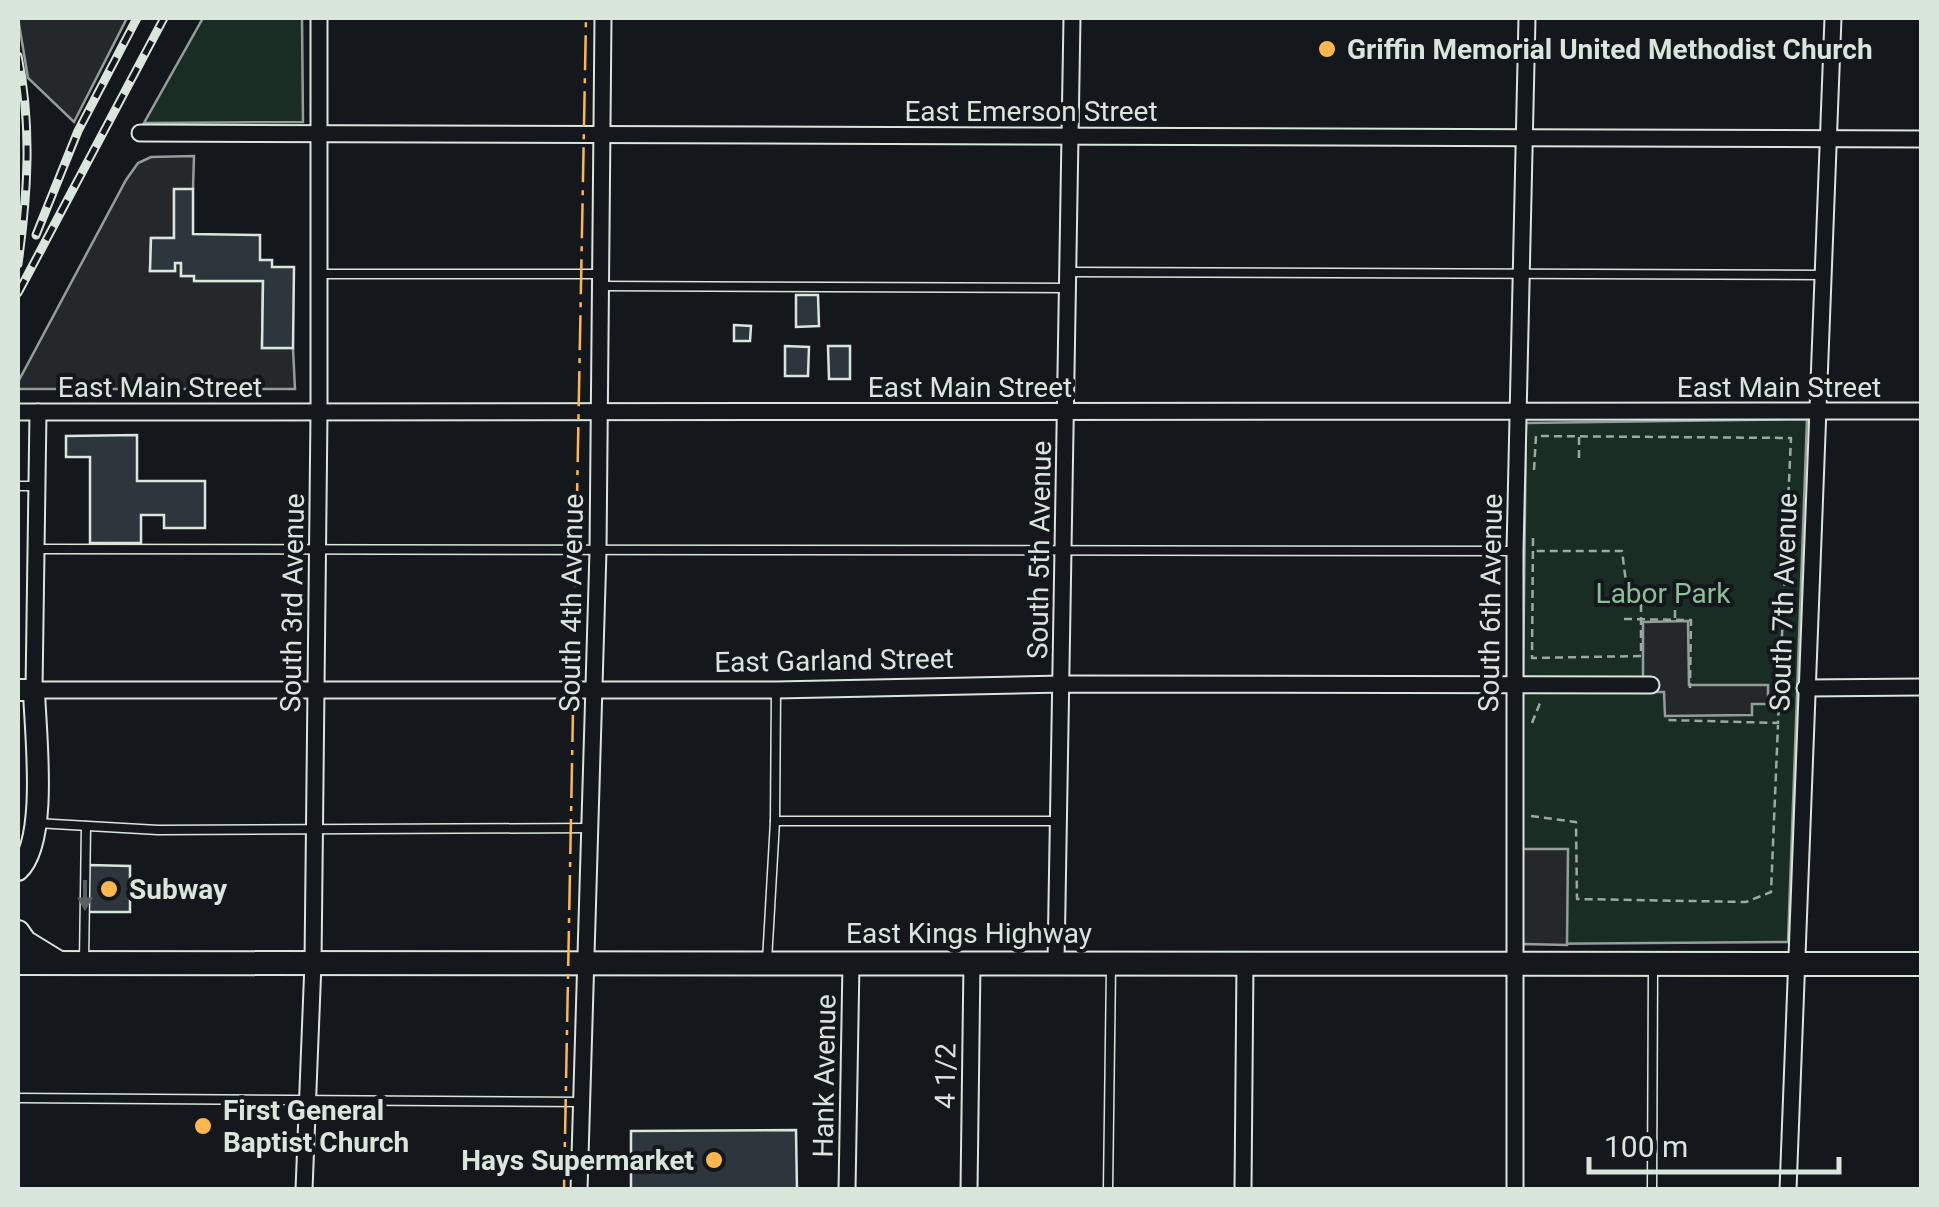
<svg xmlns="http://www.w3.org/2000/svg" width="1939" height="1207" font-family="Roboto,sans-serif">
<rect width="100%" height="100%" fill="#14181c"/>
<g fill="#1a2d24" stroke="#939e99" stroke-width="2.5">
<path d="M 203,18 L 302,18 L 303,122 L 144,123 Z"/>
<path d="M 1807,419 L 1788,942 L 1520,944 L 1526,423 Z"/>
</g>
<g fill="#24282b" stroke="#939e99" stroke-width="2.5">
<path d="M 18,18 L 127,18 L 74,122 L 28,78 Z"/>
<path d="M 194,156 L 193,189 L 174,190 L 174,238 L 151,238 L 150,271 L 175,271 L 175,263 L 181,263 L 181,276 L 194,276 L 195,281 L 263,281 L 262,348 L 293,348 L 295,389 L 18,389 L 18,382 L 126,180 L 138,163 L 151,157 Z"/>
<path d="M 1688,621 L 1689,685 L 1768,685 L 1768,704 L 1752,704 L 1752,715 L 1665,716 L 1664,692 L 1643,692 L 1643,622 Z"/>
<path d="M 1521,849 L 1568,849 L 1567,945 L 1520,944 Z"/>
</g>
<g fill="#2c363c" stroke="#d8e6dc" stroke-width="2.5">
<path d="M 174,189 L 193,189 L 193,234 L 260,235 L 260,260 L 272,260 L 272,267 L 294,267 L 293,348 L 262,348 L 263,281 L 194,281 L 194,276 L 181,276 L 181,263 L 175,263 L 175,271 L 150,271 L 151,238 L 174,238 Z"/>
<path d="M 796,295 L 818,295 L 819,326 L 796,327 Z"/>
<path d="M 734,325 L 751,326 L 750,341 L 734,341 Z"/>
<path d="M 785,346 L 809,347 L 808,376 L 785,376 Z"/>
<path d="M 828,346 L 850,346 L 850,379 L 829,379 Z"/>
<path d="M 137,435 L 137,481 L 205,481 L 205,528 L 164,528 L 164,515 L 141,515 L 141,543 L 90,543 L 90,457 L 66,457 L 66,436 Z"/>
<path d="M 88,865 L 130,866 L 130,912 L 87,912 Z"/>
<path d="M 796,1130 L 797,1190 L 631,1190 L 631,1131 Z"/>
</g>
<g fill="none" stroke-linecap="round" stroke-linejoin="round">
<defs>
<g id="service">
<path d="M 1070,272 L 1825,275"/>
<path d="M 319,274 L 602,274"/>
<path d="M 602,286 L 1069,288"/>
<path d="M 18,486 L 37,486"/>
<path d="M 37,549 L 1515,551"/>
<path d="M 775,821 L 1058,821"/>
<path d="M 36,823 L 158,830 L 591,828"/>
<path d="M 767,961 L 775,821 L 776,690"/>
<path d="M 84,962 L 86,826"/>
<path d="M 18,1098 L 581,1102"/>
<path d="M 1108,1190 L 1111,967"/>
<path d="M 1652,1190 L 1653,968"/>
</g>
<g id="minor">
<path d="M 140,133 L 1922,139"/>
<path d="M 18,412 L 1922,411"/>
<path d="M 38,412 L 34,690 L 776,690 L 1062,684 L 1651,685"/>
<path d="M 1805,688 L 1922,687"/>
<path d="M 1056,962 L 1072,18"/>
<path d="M 304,1190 L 313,963 L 319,414 L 319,18"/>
<path d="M 579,1190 L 598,551 L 603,18"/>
<path d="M 847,1190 L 851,963"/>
<path d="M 969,1190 L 972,962"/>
<path d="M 1243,1190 L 1245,963"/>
<path d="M 1515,1190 L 1515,551 L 1527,18"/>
<path d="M 1788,1190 L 1833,18"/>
</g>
<path id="secondary" d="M 18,690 L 34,690 C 35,732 49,841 18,870"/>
<g id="primary">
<path d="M 18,932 L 25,942 L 56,961"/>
<path d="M 18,963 L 1922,964"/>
</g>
</defs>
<use href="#service" stroke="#d8e6dc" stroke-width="11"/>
<use href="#minor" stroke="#d8e6dc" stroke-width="19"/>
<use href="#secondary" stroke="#d8e6dc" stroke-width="24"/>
<use href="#primary" stroke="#d8e6dc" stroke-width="26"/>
<g stroke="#9da8a2" stroke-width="2.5" stroke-dasharray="8 5" stroke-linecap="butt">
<path d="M 1579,437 L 1579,459"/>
<path d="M 1534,470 L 1536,436 L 1791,438 L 1778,723 L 1667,720"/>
<path d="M 1533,538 L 1532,658 L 1641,656 L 1641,605 L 1626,582 L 1622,551 L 1533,551"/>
<path d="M 1675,618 L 1675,602"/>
<path d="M 1624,619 L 1691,620 L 1690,688"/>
<path d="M 1532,723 L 1540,703"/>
<path d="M 1531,816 L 1576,822 L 1577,899 L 1746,902 L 1771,892 L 1778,725"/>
</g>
<use href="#service" stroke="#14181c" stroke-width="8"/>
<use href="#minor" stroke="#14181c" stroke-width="15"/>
<use href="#secondary" stroke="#14181c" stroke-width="20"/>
<use href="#primary" stroke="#14181c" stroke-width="22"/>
<defs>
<g id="rail">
<path d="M 18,56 C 32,126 28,193 18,264"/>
<path d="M 36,235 L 78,131 L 137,18"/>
<path d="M 18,293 L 164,18"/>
</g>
</defs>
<use href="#rail" stroke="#d8e6dc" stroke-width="9"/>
<use href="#rail" stroke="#14181c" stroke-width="5" stroke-dasharray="15" stroke-linecap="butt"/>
<path stroke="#ffb74d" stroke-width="2.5" stroke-dasharray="35 8 5 8" stroke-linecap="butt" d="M 564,1190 L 586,18"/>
</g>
<defs><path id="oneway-solid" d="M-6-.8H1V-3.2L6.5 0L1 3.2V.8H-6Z" transform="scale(2.5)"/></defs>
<use fill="#59605f" href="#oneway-solid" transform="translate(85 895) rotate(90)"/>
<g fill="#ffb74d" stroke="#14181c" stroke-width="4">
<circle cx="1327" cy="49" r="10"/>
<circle cx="109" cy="889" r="10"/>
<circle cx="203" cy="1126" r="10"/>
<circle cx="714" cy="1160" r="10"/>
</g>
<g text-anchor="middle" stroke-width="8" stroke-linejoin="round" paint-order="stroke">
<g font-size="28" font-weight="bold" fill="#d8e6dc" stroke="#14181c" text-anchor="start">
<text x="1347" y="59">Griffin Memorial United Methodist Church</text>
<text x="129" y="899">Subway</text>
<text x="223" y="1120">First General<tspan x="223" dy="32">Baptist Church</tspan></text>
<text x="694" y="1170" text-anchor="end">Hays Supermarket</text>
</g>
<g font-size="28" fill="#d8e6dc" stroke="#14181c">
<text x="1031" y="121">East Emerson Street</text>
<text x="160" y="397">East Main Street</text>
<text x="970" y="397">East Main Street</text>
<text x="1779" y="397">East Main Street</text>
<text transform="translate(1039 550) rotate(-89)" y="10">South 5th Avenue</text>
<text transform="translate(1783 602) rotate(-88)" y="10">South 7th Avenue</text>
<text transform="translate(292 603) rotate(-89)" y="10">South 3rd Avenue</text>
<text transform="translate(571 603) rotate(-89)" y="10">South 4th Avenue</text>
<text transform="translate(1490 603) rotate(-89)" y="10">South 6th Avenue</text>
<text transform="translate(834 660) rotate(-1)" y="10">East Garland Street</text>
<text x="969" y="943">East Kings Highway</text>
<text transform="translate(824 1076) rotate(-89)" y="10">Hank Avenue</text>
<text transform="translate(945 1076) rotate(-89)" y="10">4 1/2</text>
</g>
<g font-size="28" fill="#8ac095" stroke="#14181c">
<text x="1663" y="603">Labor Park</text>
</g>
</g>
<rect width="1939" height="1207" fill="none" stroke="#d8e6dc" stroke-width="40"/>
<path d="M1589 1157v15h250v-15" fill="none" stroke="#d8e6dc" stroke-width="5"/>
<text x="1604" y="1157" font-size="30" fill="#d8e6dc" stroke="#14181c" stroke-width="8" paint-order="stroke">100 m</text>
</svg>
